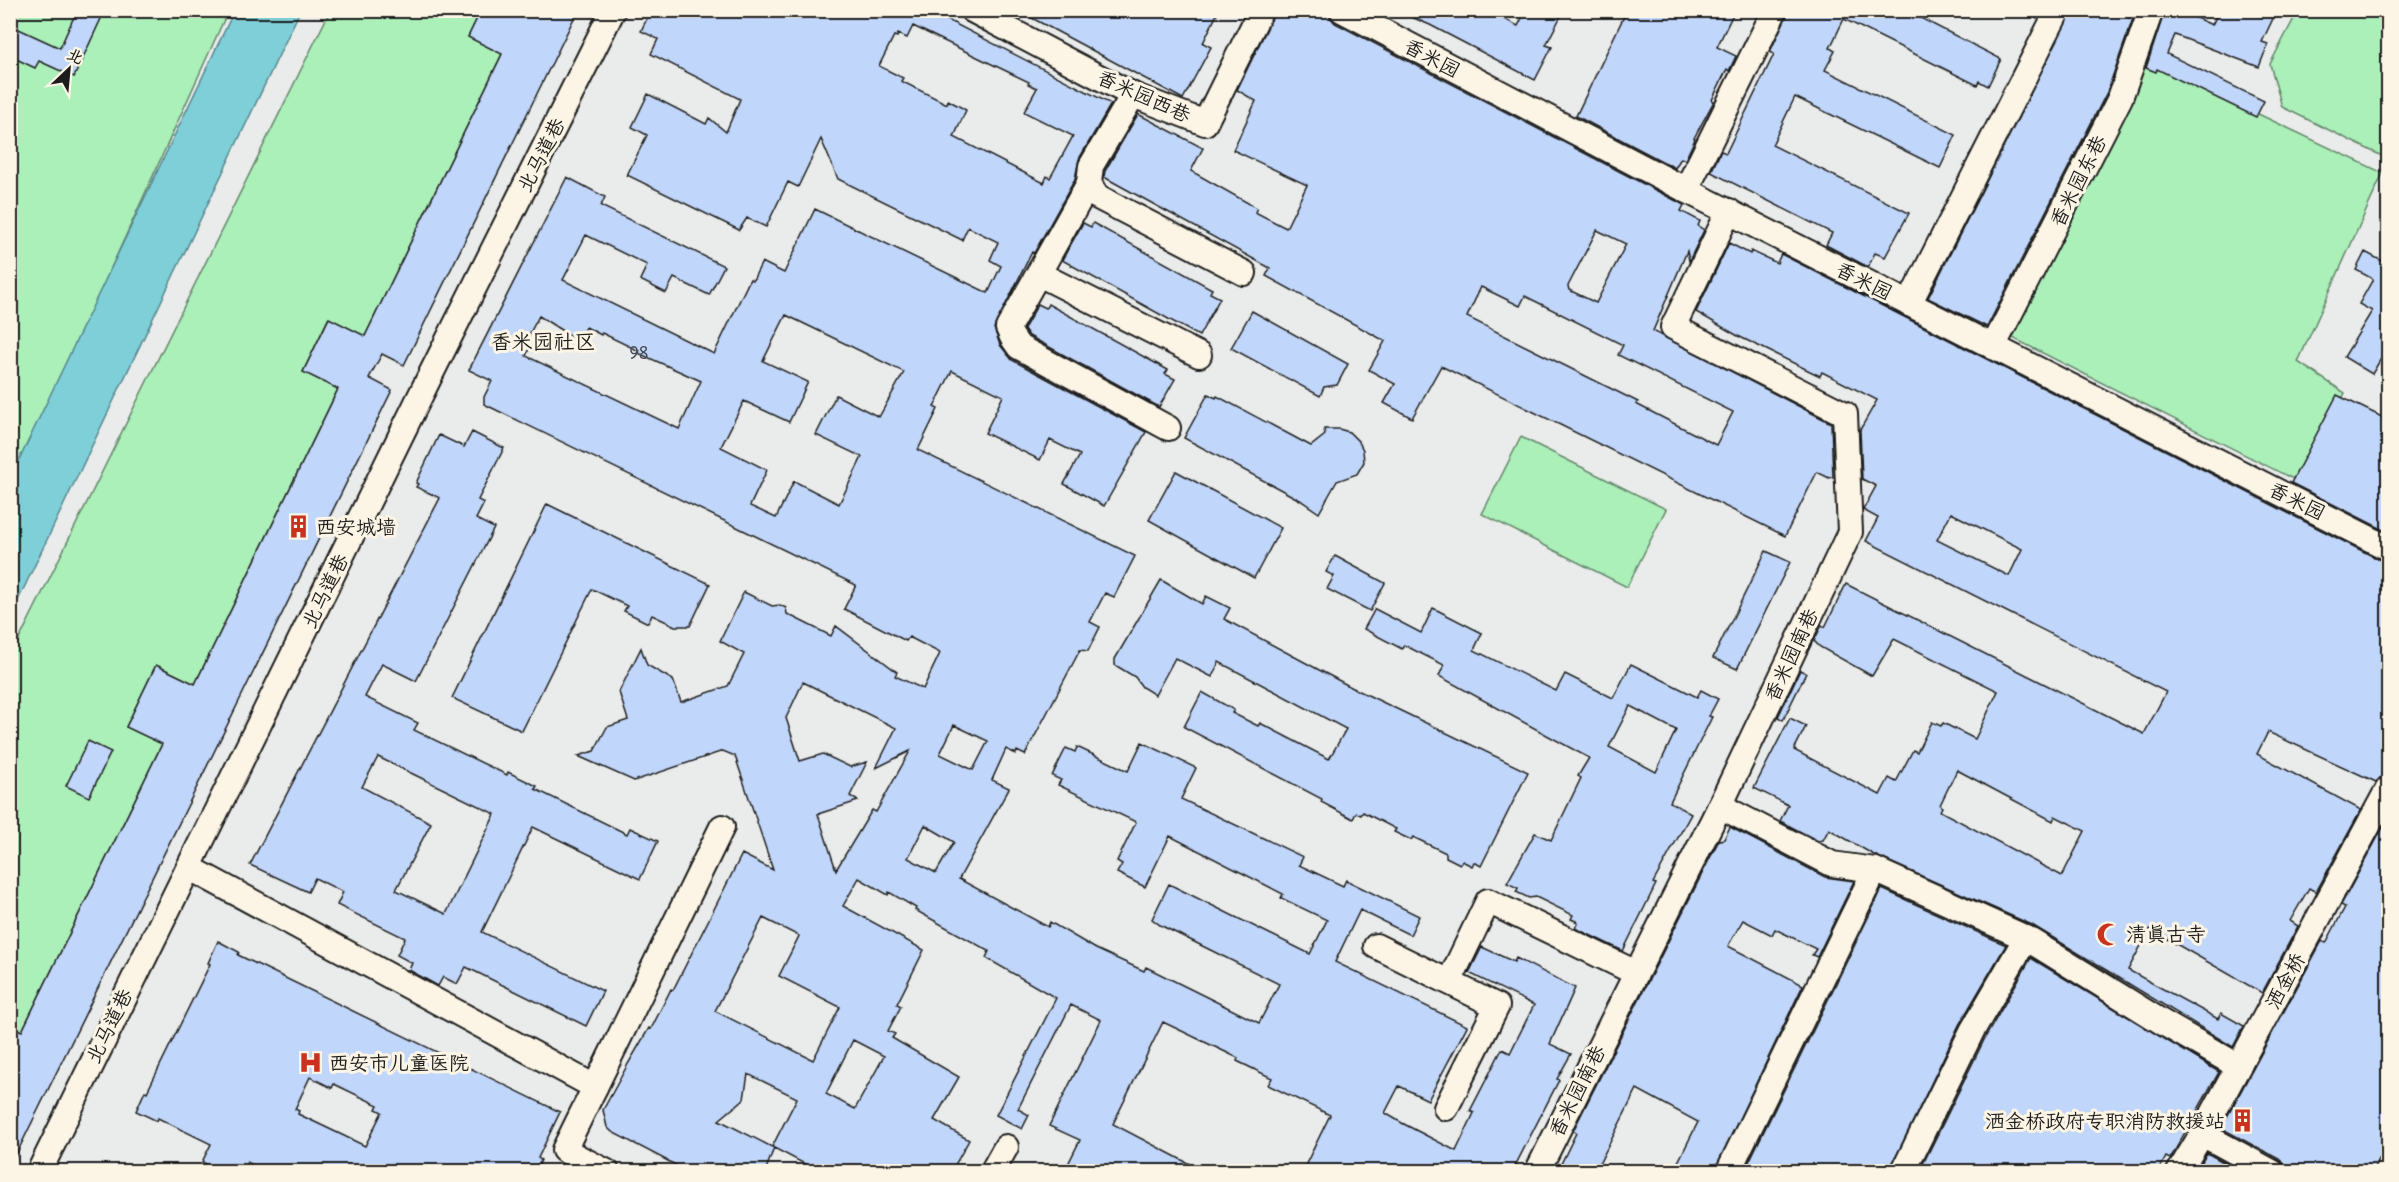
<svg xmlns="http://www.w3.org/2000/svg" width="2399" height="1182" font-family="'Playpen Sans','LXGW WenKai TC',sans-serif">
<rect width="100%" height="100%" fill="#eaeceb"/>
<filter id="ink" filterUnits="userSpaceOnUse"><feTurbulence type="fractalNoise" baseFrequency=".0167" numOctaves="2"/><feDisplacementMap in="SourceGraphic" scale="12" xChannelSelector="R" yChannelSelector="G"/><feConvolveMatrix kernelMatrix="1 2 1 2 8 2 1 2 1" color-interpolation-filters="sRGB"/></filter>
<g filter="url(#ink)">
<g fill="#abefb9" stroke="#64866a" stroke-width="1.5">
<path d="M 11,11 L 228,11 L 11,488 Z"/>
<path d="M 330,11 L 481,11 L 468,37 L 502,54 L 365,336 L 328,319 L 303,372 L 338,389 L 195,684 L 156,665 L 126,727 L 162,744 L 22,1031 L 10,1026 L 10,658 Z"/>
<path d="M 2298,11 L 2388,11 L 2388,159 L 2282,107 L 2270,64 Z"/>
<path d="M 2142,59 L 2383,173 L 2298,362 L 2345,393 L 2299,482 L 1999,331 Z"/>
<path d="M 1521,437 L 1666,509 L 1627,587 L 1482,514 Z"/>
</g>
<path fill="#7fcfd9" stroke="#57878d" stroke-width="1.5" d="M 234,11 L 300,11 L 11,615 L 11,477 Z"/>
<g fill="#c0d6fa" stroke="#1c1c1c" stroke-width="1.5" fill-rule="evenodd">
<path d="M 77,10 L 105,10 L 74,77 L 39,61 L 35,68 L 10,56 L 10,25 L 60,48 Z"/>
<path d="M 481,10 L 578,10 L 404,365 L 382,354 L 369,378 L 392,390 L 10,1167 L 10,1026 L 22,1031 L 162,744 L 126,727 L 156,665 L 195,684 L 338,389 L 303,372 L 329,318 L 365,336 L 502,54 L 468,37 Z"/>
<path d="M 651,10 L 920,10 L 938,20 L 940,16 L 1111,104 L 1079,159 L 1075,179 L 1034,253 L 1032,252 L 994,328 L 1000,345 L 1012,360 L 1146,432 L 1104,506 L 1064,484 L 1080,455 L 1050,440 L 1040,460 L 985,433 L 1003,396 L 952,371 L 934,407 L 938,409 L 918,450 L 1135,556 L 1114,597 L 1105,593 L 1090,622 L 1100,627 L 1088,651 L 1080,650 L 1025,755 L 1017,751 L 1016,754 L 1006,749 L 992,780 L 1009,788 L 959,879 L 1048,927 L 1050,922 L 1096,949 L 1144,971 L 1146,967 L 1259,1023 L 1279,984 L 1160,925 L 1152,919 L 1169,884 L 1310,954 L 1327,920 L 1281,898 L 1283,894 L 1170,836 L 1145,887 L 1117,873 L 1122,864 L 1117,861 L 1136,822 L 1058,785 L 1061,780 L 1052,776 L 1066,748 L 1075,752 L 1077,747 L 1128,771 L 1142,742 L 1196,768 L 1181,799 L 1303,857 L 1299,865 L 1343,886 L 1346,880 L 1419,916 L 1410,935 L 1360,910 L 1335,962 L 1467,1026 L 1428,1100 L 1399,1086 L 1385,1113 L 1402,1123 L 1456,1151 L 1474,1113 L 1470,1111 L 1502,1049 L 1510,1053 L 1534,1005 L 1469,973 L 1482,947 L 1514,962 L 1516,958 L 1575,988 L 1550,1044 L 1571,1054 L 1557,1079 L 1559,1080 L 1512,1172 L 1302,1172 L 1330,1115 L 1268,1085 L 1272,1078 L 1237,1061 L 1238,1058 L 1163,1022 L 1113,1124 L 1205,1172 L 1064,1172 L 1080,1140 L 1049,1126 L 1101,1020 L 1071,1005 L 1018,1109 L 1029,1115 L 1022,1129 L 996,1115 L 1056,998 L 986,958 L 989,951 L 915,910 L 916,908 L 889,892 L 888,895 L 859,878 L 843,906 L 924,950 L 897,1004 L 901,1006 L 888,1031 L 895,1034 L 892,1038 L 959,1077 L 934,1120 L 969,1140 L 951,1172 L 820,1172 L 772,1147 L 797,1098 L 748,1074 L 744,1099 L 719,1120 L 774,1148 L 765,1172 L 689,1172 L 612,1132 L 607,1127 L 603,1110 L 628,1064 L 649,1028 L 651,1029 L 671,989 L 673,990 L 742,854 L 773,870 L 735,756 L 723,751 L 634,781 L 578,756 L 594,751 L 607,727 L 628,720 L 619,692 L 641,648 L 647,665 L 673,680 L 681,702 L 728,686 L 744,654 L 720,641 L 744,592 L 772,606 L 780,605 L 786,608 L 787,614 L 831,636 L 836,626 L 897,672 L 895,676 L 923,689 L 940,653 L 909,637 L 906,641 L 844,609 L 856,585 L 484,404 L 484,397 L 492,381 L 469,370 L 567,177 L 605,197 L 601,206 L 724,266 L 709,295 L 674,278 L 666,293 L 640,280 L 647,265 L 586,235 L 563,280 L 714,354 L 750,279 L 753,280 L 762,262 L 784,273 L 815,209 L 988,293 L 1001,266 L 990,260 L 998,242 L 968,227 L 962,240 L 838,179 L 821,139 L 798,187 L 788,182 L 766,227 L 747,218 L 739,230 L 627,175 L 647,135 L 632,127 L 648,94 L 706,124 L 709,118 L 726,132 L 740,99 L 651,54 L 658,39 L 641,31 ZM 913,26 L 1029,82 L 1028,84 L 1037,88 L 1024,112 L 1073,136 L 1050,178 L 1047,176 L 1044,183 L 954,137 L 966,110 L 948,100 L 947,104 L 901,81 L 903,78 L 879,66 L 894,36 L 897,37 L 898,34 L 907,38 ZM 786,315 L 904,372 L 879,417 L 836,395 L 816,435 L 862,457 L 839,504 L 794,481 L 776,518 L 750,506 L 767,470 L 721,447 L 744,401 L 789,422 L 808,382 L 763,361 ZM 539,316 L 578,341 L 586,327 L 601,335 L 602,333 L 639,351 L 638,353 L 701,381 L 679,429 L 526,356 L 530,347 L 524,344 ZM 803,682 L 896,728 L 876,768 L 910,751 L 876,812 L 872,810 L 836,870 L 818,814 L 858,801 L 850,796 L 867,762 L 850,767 L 823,754 L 800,761 L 786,718 ZM 954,725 L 988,741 L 973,770 L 940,754 ZM 925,825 L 954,842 L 936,873 L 908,858 ZM 763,918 L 799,936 L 779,976 L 840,1007 L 813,1060 L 715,1011 ZM 853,1040 L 884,1056 L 855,1109 L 826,1094 Z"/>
<path d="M 1017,10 L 1219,10 L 1203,43 L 1211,47 L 1183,99 Z"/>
<path d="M 1276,10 L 1328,10 L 1330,17 L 1335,23 L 1684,205 L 1681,211 L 1700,221 L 1698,226 L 1704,230 L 1689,261 L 1687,251 L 1653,331 L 1831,423 L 1833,477 L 1829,478 L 1817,472 L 1785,536 L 1441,366 L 1412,418 L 1384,403 L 1395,384 L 1369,370 L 1385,341 L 1266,276 L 1270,268 L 1104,177 L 1105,171 L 1138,114 L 1203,148 L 1191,171 L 1257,208 L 1255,212 L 1286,228 L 1307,185 L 1233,150 L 1256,101 L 1237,90 ZM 1597,230 L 1626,244 L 1596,303 L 1569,290 L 1568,286 ZM 1481,287 L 1520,306 L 1525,296 L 1623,345 L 1618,355 L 1733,412 L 1716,445 L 1636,404 L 1638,402 L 1467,317 Z"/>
<path d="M 1395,10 L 1487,10 L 1518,26 L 1526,10 L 1564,10 L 1546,45 L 1552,47 L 1535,80 L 1430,25 Z"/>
<path d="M 1627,10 L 1735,10 L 1717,47 L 1736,56 L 1729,71 L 1727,69 L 1712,100 L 1714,101 L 1694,138 L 1695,139 L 1685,160 L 1681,158 L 1675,168 L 1576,116 Z"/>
<path d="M 1789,10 L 1905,10 L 2001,59 L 1988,86 L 1979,81 L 1977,85 L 1844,19 L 1830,48 L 1835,51 L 1825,70 L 1956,135 L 1940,168 L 1795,97 L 1772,145 L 1909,213 L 1885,257 L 1875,253 L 1868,267 L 1826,245 L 1832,233 L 1711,172 L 1721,151 L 1726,153 L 1774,54 L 1770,52 Z"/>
<path d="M 2072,10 L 2114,10 L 2129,18 L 2133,10 L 2136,10 L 2107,92 L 1987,327 L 1928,298 Z"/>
<path d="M 2165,10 L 2178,10 L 2212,25 L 2219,10 L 2277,10 L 2262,42 L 2268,44 L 2259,67 L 2175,35 L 2167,54 L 2264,101 L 2256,117 L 2157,69 L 2156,72 L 2146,68 Z"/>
<path d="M 1083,223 L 1091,227 L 1093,223 L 1212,289 L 1210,293 L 1220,298 L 1199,336 L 1062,260 Z"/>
<path d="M 1729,243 L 1750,254 L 1751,251 L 1777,263 L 1781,254 L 2382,561 L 2388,562 L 2388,775 L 2381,777 L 2376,782 L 2268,732 L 2257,754 L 2361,810 L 2316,892 L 2309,888 L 2290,921 L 2298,926 L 2262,993 L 2150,929 L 2128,970 L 2218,1019 L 2221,1013 L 2244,1026 L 2233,1047 L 2032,925 L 1874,855 L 1829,829 L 1823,840 L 1818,841 L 1780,821 L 1788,805 L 1754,788 L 1790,718 L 1806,726 L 1794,750 L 1880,795 L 1889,778 L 1896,782 L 1913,750 L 1917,752 L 1932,722 L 1941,726 L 1943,723 L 1975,739 L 1998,691 L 1894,639 L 1872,676 L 1820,647 L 1814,641 L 1822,625 L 1825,627 L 1846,584 L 2144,734 L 2166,692 L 1866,541 L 1878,518 L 1863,510 L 1876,486 L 1862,479 L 1860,430 L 1877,400 L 1822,372 L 1820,376 L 1738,336 L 1696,312 ZM 1951,513 L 2022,549 L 2009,576 L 1937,540 ZM 1957,770 L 2053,821 L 2055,816 L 2085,831 L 2062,876 L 1940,811 L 1942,807 L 1940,805 Z"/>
<path d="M 2388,250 L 2388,347 L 2372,374 L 2344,357 L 2372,311 L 2359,304 L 2373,279 L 2356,270 L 2365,252 L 2382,261 Z"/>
<path d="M 1038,304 L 1046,308 L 1048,304 L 1168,370 L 1165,374 L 1175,379 L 1159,407 L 1029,336 L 1024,329 Z"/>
<path d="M 1252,311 L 1348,364 L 1337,385 L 1324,387 L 1320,396 L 1231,348 Z"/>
<path d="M 1208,394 L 1216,398 L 1217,396 L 1311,446 L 1325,435 L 1324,429 L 1339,429 L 1349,432 L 1359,442 L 1363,450 L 1364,462 L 1357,474 L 1337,481 L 1319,513 L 1300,500 L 1184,438 Z"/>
<path d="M 2337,395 L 2388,420 L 2388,532 L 2291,483 Z"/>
<path d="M 472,432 L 504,448 L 478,500 L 484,503 L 476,519 L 494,528 L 416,681 L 382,664 L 365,697 L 418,723 L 414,730 L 507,775 L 508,772 L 537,786 L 535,789 L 627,834 L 630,828 L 658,841 L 640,879 L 533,827 L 482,932 L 603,991 L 586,1026 L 466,967 L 457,984 L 443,977 L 438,986 L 409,970 L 412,963 L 397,955 L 405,938 L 337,905 L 343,892 L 315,878 L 308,892 L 250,865 L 440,498 L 416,487 L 418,484 L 416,483 L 439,435 L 464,447 ZM 378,757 L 495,814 L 446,914 L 396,890 L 431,823 L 362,787 Z"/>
<path d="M 1176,471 L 1281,528 L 1254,578 L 1149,520 Z"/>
<path d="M 547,504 L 710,584 L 690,626 L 675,626 L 652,615 L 648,623 L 624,611 L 627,606 L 592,589 L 522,731 L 452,698 Z"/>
<path d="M 1766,551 L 1790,562 L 1737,669 L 1713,658 Z"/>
<path d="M 1335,556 L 1385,583 L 1370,611 L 1327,589 L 1334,576 L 1326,572 Z"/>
<path d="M 1161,580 L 1202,604 L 1206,596 L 1230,608 L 1224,619 L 1351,687 L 1528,772 L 1481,866 L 1474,862 L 1472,866 L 1462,861 L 1460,864 L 1446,857 L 1446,853 L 1413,837 L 1411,840 L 1394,832 L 1396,829 L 1363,812 L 1361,815 L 1356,813 L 1353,819 L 1321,802 L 1322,799 L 1184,727 L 1202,692 L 1234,710 L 1232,713 L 1258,726 L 1260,723 L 1329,759 L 1346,729 L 1219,662 L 1212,677 L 1175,658 L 1155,695 L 1142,687 L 1135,677 L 1115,665 L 1115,659 Z"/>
<path d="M 1433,608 L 1482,633 L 1474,650 L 1556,691 L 1565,674 L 1613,698 L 1631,664 L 1697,697 L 1701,690 L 1718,699 L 1709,716 L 1712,717 L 1670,802 L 1691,814 L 1653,883 L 1656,884 L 1623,951 L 1575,928 L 1578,922 L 1571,919 L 1573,915 L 1536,897 L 1529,898 L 1516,892 L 1518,888 L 1507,883 L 1535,833 L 1551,840 L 1581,778 L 1578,776 L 1589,758 L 1439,676 L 1444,665 L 1404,645 L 1402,649 L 1364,629 L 1375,609 L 1421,633 ZM 1630,706 L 1676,730 L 1656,772 L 1609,747 Z"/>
<path d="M 1800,670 L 1806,673 L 1783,720 L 1778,717 Z"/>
<path d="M 88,741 L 111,752 L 89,797 L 66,786 Z"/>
<path d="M 2386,822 L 2388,824 L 2388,1155 L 2378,1159 L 2373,1172 L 2286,1172 L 2284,1164 L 2279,1159 L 2221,1128 L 2322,941 L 2326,943 L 2335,926 L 2345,907 L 2341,905 Z"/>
<path d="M 1730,827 L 1825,877 L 1854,881 L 1817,957 L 1812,955 L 1816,949 L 1775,929 L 1772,935 L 1743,920 L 1728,946 L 1803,985 L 1714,1172 L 1673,1172 L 1698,1122 L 1637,1089 L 1595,1172 L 1557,1172 L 1576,1133 L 1573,1131 L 1719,840 L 1724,839 Z"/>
<path d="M 1882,889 L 2006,945 L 1959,1025 L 1889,1172 L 1744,1172 Z"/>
<path d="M 218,941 L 239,952 L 238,955 L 560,1112 L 538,1158 L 541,1160 L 536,1172 L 267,1172 L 247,1162 L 242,1172 L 222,1172 L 202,1162 L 211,1144 L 158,1118 L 157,1121 L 136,1111 L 145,1091 L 147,1092 L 210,964 L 208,963 ZM 310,1077 L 332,1088 L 334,1084 L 378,1105 L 376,1109 L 382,1112 L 365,1146 L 298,1114 L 299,1111 L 295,1109 Z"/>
<path d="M 2031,958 L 2219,1072 L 2170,1159 L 2166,1157 L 2158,1172 L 1919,1172 L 1985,1038 Z"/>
<path d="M 2207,1153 L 2241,1172 L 2196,1172 Z"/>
</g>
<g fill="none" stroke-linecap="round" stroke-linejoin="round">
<defs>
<g id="minor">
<path d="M 972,10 L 1133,95 L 1205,123 L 1261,10"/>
<path d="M 1342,10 L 1686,190 L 2388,548"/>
<path d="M 1133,95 L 1091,166 L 1089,183 L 1096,196 L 1244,273"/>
<path d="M 1089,183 L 1008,328 L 1012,337 L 1019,347 L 1168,428"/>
<path d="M 1686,190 L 1775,10"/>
<path d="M 1039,274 L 1199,355"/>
<path d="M 1909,304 L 2058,10"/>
<path d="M 1993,347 L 2120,98 L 2151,10"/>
<path d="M 1720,806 L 1832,864 L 1875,870 L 2026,938 L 2165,1024 L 2238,1066"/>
<path d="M 190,868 L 595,1087 L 564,1150 L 607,1172"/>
<path d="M 1376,946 L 1497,1006 L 1446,1108"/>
<path d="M 1449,982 L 1488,901 L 1636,973"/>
<path d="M 595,1087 L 722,827"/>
<path d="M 2202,1134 L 2272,1172"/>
<path d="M 39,1172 L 430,376 L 613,10"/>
<path d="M 992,1172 L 1006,1147"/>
<path d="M 1537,1172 L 1720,806 L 1850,532 L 1845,414 L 1673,327 L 1729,211"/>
<path d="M 1728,1172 L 1875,870"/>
<path d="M 1903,1172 L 1972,1031 L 2026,938"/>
<path d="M 2179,1172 L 2202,1134 L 2388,789"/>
<path d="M 2387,1172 L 2388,1169"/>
</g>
</defs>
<use href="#minor" stroke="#1c1c1c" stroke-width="28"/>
<use href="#minor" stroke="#fcf5e5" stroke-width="24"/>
</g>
</g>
<defs>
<symbol id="building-bare" viewBox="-9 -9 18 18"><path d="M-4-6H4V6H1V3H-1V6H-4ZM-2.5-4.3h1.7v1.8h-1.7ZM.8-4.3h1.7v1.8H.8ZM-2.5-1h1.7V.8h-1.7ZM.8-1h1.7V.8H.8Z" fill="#c8321e" stroke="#fcf5e5" stroke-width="2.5" paint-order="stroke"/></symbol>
<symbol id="mosque-bare" viewBox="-9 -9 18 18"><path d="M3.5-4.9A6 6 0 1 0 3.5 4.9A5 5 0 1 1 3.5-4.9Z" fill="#c8321e" stroke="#fcf5e5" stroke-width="2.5" paint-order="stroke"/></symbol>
<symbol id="hospital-bare" viewBox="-9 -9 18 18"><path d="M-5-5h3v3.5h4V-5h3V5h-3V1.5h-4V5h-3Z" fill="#c8321e" stroke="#fcf5e5" stroke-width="2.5" paint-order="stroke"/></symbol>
</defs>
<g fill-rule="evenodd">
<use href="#building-bare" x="282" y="510" width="33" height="33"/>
<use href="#mosque-bare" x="2092" y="918" width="33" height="33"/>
<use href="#hospital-bare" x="294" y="1046" width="33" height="33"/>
<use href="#building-bare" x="2226" y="1104" width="33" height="33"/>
</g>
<g text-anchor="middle" stroke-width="6" stroke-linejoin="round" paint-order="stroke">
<g font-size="16" fill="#454a54">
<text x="639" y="359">98</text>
</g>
<g font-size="20" fill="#1c1c1c" stroke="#fcf5e5">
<text transform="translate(1432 58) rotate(28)" y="7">香米园</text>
<text transform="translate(1144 96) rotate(24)" y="7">香米园西巷</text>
<text transform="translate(541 155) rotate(-63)" y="7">北马道巷</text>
<text transform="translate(2078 181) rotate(-63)" y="7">香米园东巷</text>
<text transform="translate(1864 281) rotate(27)" y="7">香米园</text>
<text transform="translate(2297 501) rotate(27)" y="7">香米园</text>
<text transform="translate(325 591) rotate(-64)" y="7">北马道巷</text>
<text transform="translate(1791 655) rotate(-65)" y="7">香米园南巷</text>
<text transform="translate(2285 981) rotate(-62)" y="7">洒金桥</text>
<text transform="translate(109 1026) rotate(-64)" y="7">北马道巷</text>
<text transform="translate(1577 1091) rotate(-63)" y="7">香米园南巷</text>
</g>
<g font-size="20" fill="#1c1c1c" stroke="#fcf5e5" text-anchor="start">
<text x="316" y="534">西安城墙</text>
<text x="2126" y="941">清真古寺</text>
<text x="329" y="1070">西安市儿童医院</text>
<text x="2225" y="1128" text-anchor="end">洒金桥政府专职消防救援站</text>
</g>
<g font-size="21" fill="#1c1c1c" stroke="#fcf5e5">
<text x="543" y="349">香米园社区</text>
</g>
</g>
<rect width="2399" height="1182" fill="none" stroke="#fcf5e5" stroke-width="36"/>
<rect x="18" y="18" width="2363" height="1146" fill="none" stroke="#1c1c1c" stroke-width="2" filter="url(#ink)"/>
<g transform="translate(69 69) rotate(26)" stroke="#fcf5e5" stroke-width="4.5" paint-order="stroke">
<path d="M0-4.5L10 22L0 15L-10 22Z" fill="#1c1c1c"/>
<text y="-9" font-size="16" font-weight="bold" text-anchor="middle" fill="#1c1c1c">北</text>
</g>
</svg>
